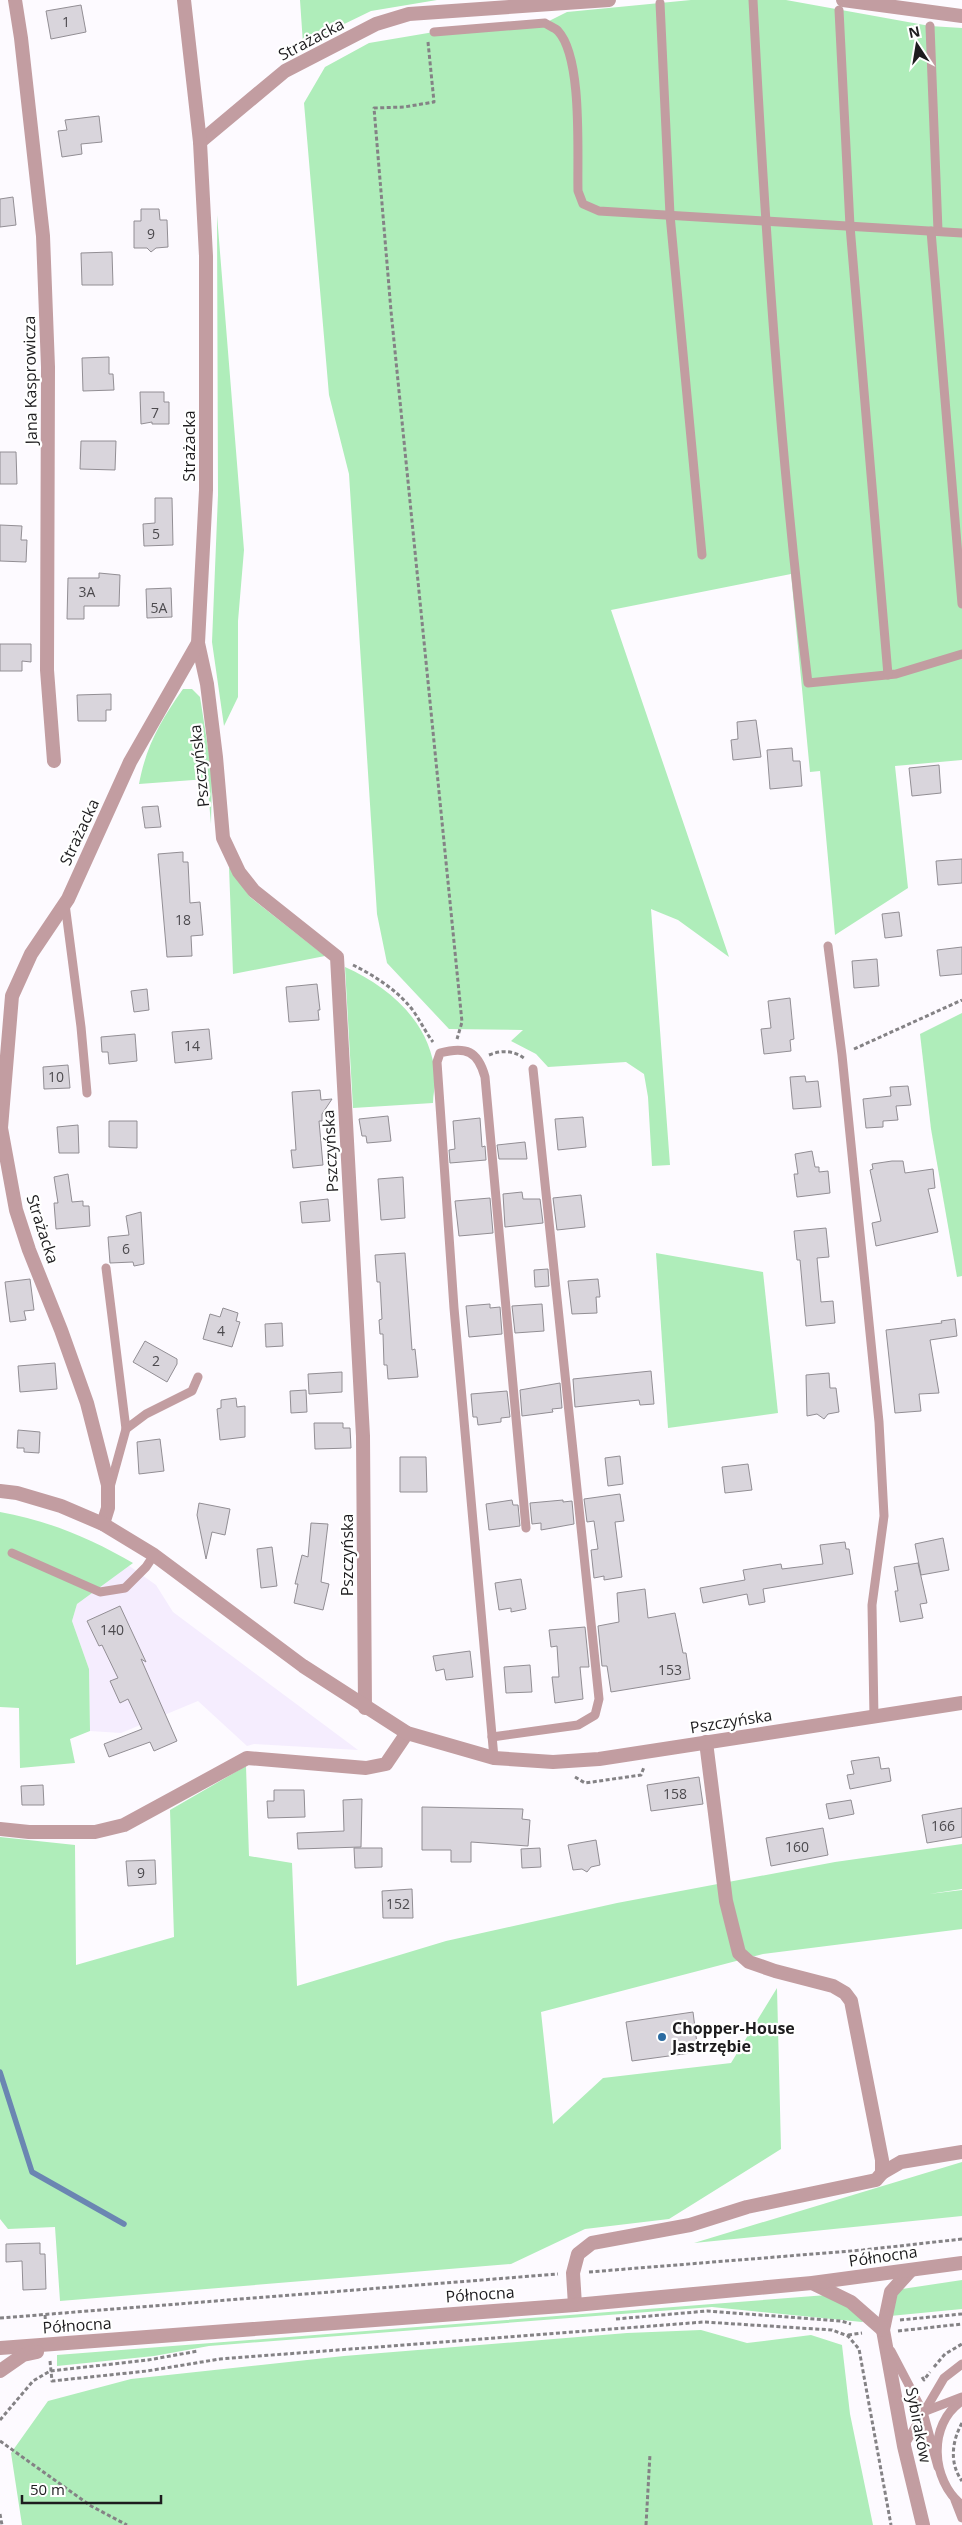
<svg xmlns="http://www.w3.org/2000/svg" width="962" height="2525" font-family="'Open Sans',sans-serif">
<rect width="100%" height="100%" fill="#fdfaff"/>
<path fill="#f5edfe" d="M 128,1565 L 156,1585 L 173,1612 L 358,1750 L 254,1744 L 247,1746 L 198,1701 L 121,1733 L 90,1731 L 89,1669 L 72,1621 L 77,1604 Z"/>
<g fill="#afedba">
<path d="M 300,0 L 437,0 L 371,11 L 303,44 Z"/>
<path d="M 691,0 L 786,0 L 930,26 L 962,28 L 962,760 L 895,766 L 908,888 L 835,935 L 820,771 L 810,772 L 791,574 L 611,610 L 729,957 L 678,920 L 651,909 L 670,1165 L 652,1166 L 648,1097 L 644,1074 L 626,1062 L 548,1067 L 536,1054 L 511,1041 L 523,1030 L 449,1029 L 387,963 L 377,914 L 349,474 L 329,395 L 304,103 L 325,67 L 369,43 L 434,32 L 545,23 L 567,12 Z"/>
<path d="M 217,215 L 244,550 L 238,621 L 238,697 L 224,726 L 212,642 L 218,495 Z"/>
<path d="M 183,689 L 192,689 L 200,697 L 212,773 L 211,824 L 207,779 L 139,784 C 146,746 161,720 183,689 Z"/>
<path d="M 229,867 L 250,897 L 325,956 L 233,974 Z"/>
<path d="M 345,967 C 390,987 432,1024 435,1076 C 436,1085 433,1094 433,1103 L 353,1108 Z"/>
<path d="M 962,1013 L 962,1276 L 957,1277 L 931,1129 L 920,1034 Z"/>
<path d="M 656,1253 L 763,1272 L 778,1413 L 668,1428 Z"/>
<path d="M 0,1512 C 47,1520 92,1539 133,1563 L 77,1604 L 72,1621 L 89,1669 L 90,1731 L 70,1739 L 75,1763 L 20,1768 L 19,1708 L 0,1707 Z"/>
<path d="M 246,1766 L 249,1856 L 292,1863 L 297,1986 L 446,1941 L 617,1903 L 835,1862 L 962,1844 L 962,1889 L 929,1894 L 962,1890 L 962,1929 L 763,1954 L 541,2012 L 553,2124 L 603,2078 L 731,2063 L 777,1988 L 781,2149 L 669,2219 L 585,2229 L 511,2264 L 60,2301 L 55,2227 L 8,2229 L 0,2219 L 0,1837 L 75,1845 L 76,1965 L 174,1937 L 170,1810 Z"/>
<path d="M 962,2162 L 962,2216 L 694,2243 Z"/>
<path d="M 962,2280 L 962,2309 L 890,2316 L 893,2297 L 902,2289 Z"/>
<path d="M 827,2295 L 841,2300 L 866,2320 L 862,2322 L 712,2307 L 209,2346 L 154,2356 L 57,2366 L 57,2355 Z"/>
<path d="M 701,2330 L 747,2343 L 811,2335 L 842,2345 L 850,2414 L 873,2525 L 22,2525 L 11,2453 L 48,2401 L 131,2379 L 344,2356 L 627,2333 Z"/>
</g>
<g fill="none" stroke-linecap="round" stroke-linejoin="round">
<path stroke="#6b86b2" stroke-width="5.5" d="M 0,2072 L 32,2172 L 124,2224"/>
</g>
<g fill="#d9d5dc" stroke="#928e94">
<path d="M 81,5 L 86,32 L 51,39 L 46,11 Z"/>
<path d="M 99,116 L 102,142 L 81,144 L 82,154 L 62,157 L 58,131 L 67,130 L 65,120 Z"/>
<path d="M 13,197 L 16,225 L 0,227 L 0,199 Z"/>
<path d="M 141,209 L 159,209 L 160,220 L 167,220 L 168,247 L 156,248 L 151,252 L 147,248 L 134,248 L 134,221 L 141,221 Z"/>
<path d="M 112,252 L 113,285 L 82,285 L 81,253 Z"/>
<path d="M 109,357 L 109,374 L 113,374 L 114,390 L 83,391 L 82,358 Z"/>
<path d="M 140,392 L 164,392 L 164,402 L 169,402 L 169,424 L 152,424 L 152,422 L 141,424 Z"/>
<path d="M 81,441 L 116,441 L 115,470 L 80,469 Z"/>
<path d="M 0,452 L 16,452 L 17,484 L 0,484 Z"/>
<path d="M 155,498 L 172,498 L 173,545 L 144,546 L 143,524 L 155,523 Z"/>
<path d="M 0,525 L 22,526 L 21,540 L 27,540 L 26,562 L 0,561 Z"/>
<path d="M 99,573 L 120,575 L 119,606 L 84,606 L 84,619 L 67,619 L 68,578 L 99,578 Z"/>
<path d="M 171,588 L 172,617 L 147,618 L 146,589 Z"/>
<path d="M 0,644 L 31,644 L 31,662 L 22,661 L 22,671 L 0,671 Z"/>
<path d="M 111,694 L 111,710 L 106,710 L 106,721 L 78,721 L 77,695 Z"/>
<path d="M 756,720 L 761,757 L 733,760 L 731,740 L 738,739 L 737,722 Z"/>
<path d="M 792,748 L 793,761 L 800,761 L 802,786 L 770,789 L 767,750 Z"/>
<path d="M 939,765 L 941,793 L 912,796 L 909,768 Z"/>
<path d="M 158,806 L 161,827 L 145,828 L 142,807 Z"/>
<path d="M 183,852 L 183,862 L 188,862 L 190,903 L 200,902 L 203,935 L 191,936 L 192,956 L 167,957 L 158,854 Z"/>
<path d="M 962,859 L 962,883 L 938,885 L 936,861 Z"/>
<path d="M 899,912 L 902,936 L 885,938 L 882,914 Z"/>
<path d="M 962,947 L 962,974 L 940,976 L 937,950 Z"/>
<path d="M 877,959 L 879,986 L 854,988 L 852,961 Z"/>
<path d="M 317,984 L 320,1010 L 318,1010 L 319,1020 L 289,1022 L 286,987 Z"/>
<path d="M 147,989 L 149,1010 L 134,1012 L 131,991 Z"/>
<path d="M 790,998 L 794,1039 L 790,1040 L 791,1051 L 764,1054 L 761,1029 L 771,1028 L 768,1001 Z"/>
<path d="M 209,1029 L 212,1059 L 175,1063 L 172,1032 Z"/>
<path d="M 135,1034 L 137,1061 L 109,1064 L 108,1052 L 102,1052 L 101,1037 Z"/>
<path d="M 68,1065 L 70,1088 L 44,1089 L 43,1067 Z"/>
<path d="M 805,1076 L 806,1082 L 818,1081 L 821,1107 L 793,1109 L 790,1077 Z"/>
<path d="M 908,1086 L 911,1105 L 896,1106 L 898,1120 L 883,1121 L 883,1127 L 866,1128 L 863,1099 L 891,1096 L 890,1087 Z"/>
<path d="M 320,1090 L 321,1100 L 332,1099 L 322,1114 L 322,1121 L 319,1121 L 323,1165 L 293,1168 L 291,1150 L 296,1150 L 292,1092 Z"/>
<path d="M 388,1116 L 391,1141 L 367,1143 L 366,1136 L 362,1136 L 359,1119 Z"/>
<path d="M 583,1117 L 586,1147 L 558,1150 L 555,1119 Z"/>
<path d="M 480,1118 L 482,1147 L 485,1146 L 486,1160 L 450,1163 L 449,1150 L 455,1149 L 453,1121 Z"/>
<path d="M 109,1121 L 137,1121 L 137,1148 L 109,1147 Z"/>
<path d="M 78,1125 L 79,1153 L 59,1153 L 57,1127 Z"/>
<path d="M 525,1142 L 527,1159 L 499,1159 L 497,1145 Z"/>
<path d="M 812,1151 L 815,1167 L 819,1167 L 819,1172 L 828,1171 L 830,1193 L 797,1197 L 794,1174 L 798,1174 L 795,1154 Z"/>
<path d="M 892,1161 L 903,1161 L 905,1173 L 933,1169 L 935,1188 L 928,1189 L 938,1232 L 876,1246 L 872,1223 L 881,1221 L 870,1170 L 873,1169 L 872,1164 Z"/>
<path d="M 68,1174 L 72,1202 L 83,1201 L 83,1206 L 89,1206 L 90,1226 L 56,1229 L 54,1203 L 58,1203 L 54,1177 Z"/>
<path d="M 403,1177 L 405,1218 L 381,1220 L 378,1179 Z"/>
<path d="M 522,1192 L 523,1199 L 540,1199 L 543,1223 L 505,1227 L 503,1194 Z"/>
<path d="M 581,1195 L 585,1227 L 557,1230 L 553,1198 Z"/>
<path d="M 490,1198 L 493,1233 L 459,1236 L 455,1201 Z"/>
<path d="M 328,1199 L 330,1221 L 302,1223 L 300,1202 Z"/>
<path d="M 141,1212 L 144,1264 L 134,1266 L 133,1262 L 110,1263 L 108,1237 L 129,1235 L 126,1216 Z"/>
<path d="M 826,1228 L 829,1257 L 817,1258 L 821,1302 L 833,1301 L 835,1323 L 806,1326 L 800,1260 L 797,1260 L 794,1231 Z"/>
<path d="M 405,1253 L 412,1350 L 415,1349 L 418,1377 L 388,1379 L 387,1365 L 384,1365 L 383,1334 L 380,1334 L 379,1320 L 382,1319 L 380,1282 L 377,1282 L 375,1255 Z"/>
<path d="M 548,1269 L 549,1286 L 535,1287 L 534,1270 Z"/>
<path d="M 30,1279 L 34,1310 L 24,1311 L 26,1320 L 10,1322 L 5,1282 Z"/>
<path d="M 598,1279 L 600,1297 L 596,1297 L 597,1313 L 572,1314 L 568,1281 Z"/>
<path d="M 490,1304 L 490,1308 L 500,1307 L 502,1334 L 469,1337 L 466,1306 Z"/>
<path d="M 542,1304 L 544,1331 L 515,1333 L 512,1306 Z"/>
<path d="M 223,1308 L 238,1313 L 236,1321 L 240,1322 L 232,1347 L 203,1339 L 210,1314 L 220,1317 Z"/>
<path d="M 955,1319 L 957,1336 L 930,1340 L 939,1393 L 919,1394 L 921,1411 L 895,1413 L 886,1330 L 942,1323 L 941,1321 Z"/>
<path d="M 282,1323 L 283,1346 L 266,1347 L 265,1324 Z"/>
<path d="M 145,1341 L 177,1359 L 177,1364 L 167,1382 L 133,1362 Z"/>
<path d="M 55,1363 L 57,1389 L 20,1392 L 18,1366 Z"/>
<path d="M 651,1371 L 654,1404 L 640,1405 L 639,1400 L 575,1407 L 573,1379 Z"/>
<path d="M 342,1372 L 342,1392 L 309,1394 L 308,1374 Z"/>
<path d="M 829,1373 L 830,1388 L 836,1388 L 839,1412 L 828,1414 L 824,1419 L 817,1414 L 807,1416 L 806,1375 Z"/>
<path d="M 560,1383 L 562,1408 L 552,1409 L 553,1412 L 522,1416 L 520,1390 Z"/>
<path d="M 306,1390 L 307,1412 L 291,1413 L 290,1391 Z"/>
<path d="M 507,1391 L 510,1417 L 501,1418 L 501,1422 L 478,1425 L 477,1417 L 473,1417 L 471,1394 Z"/>
<path d="M 236,1398 L 237,1407 L 245,1406 L 245,1437 L 220,1440 L 217,1409 L 221,1408 L 221,1400 Z"/>
<path d="M 314,1423 L 343,1423 L 343,1428 L 350,1428 L 351,1448 L 315,1449 Z"/>
<path d="M 18,1430 L 40,1432 L 39,1453 L 24,1452 L 24,1448 L 17,1448 Z"/>
<path d="M 160,1439 L 164,1471 L 139,1474 L 137,1442 Z"/>
<path d="M 620,1456 L 623,1484 L 608,1486 L 605,1458 Z"/>
<path d="M 400,1457 L 426,1457 L 427,1492 L 400,1492 Z"/>
<path d="M 748,1464 L 752,1490 L 725,1493 L 722,1467 Z"/>
<path d="M 620,1494 L 624,1521 L 615,1522 L 622,1577 L 604,1580 L 604,1576 L 594,1578 L 591,1550 L 598,1549 L 594,1521 L 587,1522 L 584,1499 Z"/>
<path d="M 512,1500 L 513,1505 L 518,1505 L 520,1526 L 489,1530 L 486,1504 Z"/>
<path d="M 563,1500 L 563,1502 L 572,1501 L 574,1524 L 541,1530 L 541,1523 L 532,1524 L 530,1503 Z"/>
<path d="M 199,1503 L 230,1509 L 225,1535 L 212,1532 L 206,1559 L 197,1515 Z"/>
<path d="M 311,1523 L 328,1524 L 321,1582 L 329,1584 L 323,1610 L 294,1603 L 298,1584 L 295,1584 L 302,1555 L 308,1557 Z"/>
<path d="M 943,1538 L 949,1570 L 921,1575 L 915,1544 Z"/>
<path d="M 845,1542 L 846,1549 L 849,1549 L 853,1574 L 763,1589 L 765,1602 L 749,1605 L 747,1594 L 703,1603 L 700,1588 L 745,1580 L 743,1570 L 781,1564 L 782,1569 L 823,1564 L 820,1545 Z"/>
<path d="M 272,1547 L 277,1586 L 261,1588 L 257,1549 Z"/>
<path d="M 918,1563 L 927,1603 L 920,1604 L 923,1618 L 900,1622 L 895,1591 L 898,1591 L 894,1567 Z"/>
<path d="M 521,1579 L 526,1609 L 511,1612 L 511,1608 L 499,1610 L 495,1583 Z"/>
<path d="M 645,1589 L 648,1618 L 675,1613 L 683,1653 L 686,1653 L 690,1679 L 611,1692 L 607,1666 L 602,1666 L 598,1626 L 619,1622 L 617,1593 Z"/>
<path d="M 120,1606 L 146,1662 L 141,1659 L 177,1741 L 154,1751 L 150,1742 L 109,1757 L 104,1744 L 142,1729 L 128,1699 L 120,1703 L 110,1681 L 118,1678 L 102,1645 L 99,1646 L 87,1621 Z"/>
<path d="M 585,1627 L 589,1667 L 580,1667 L 583,1699 L 555,1703 L 552,1677 L 559,1677 L 557,1646 L 551,1647 L 549,1630 Z"/>
<path d="M 470,1651 L 473,1677 L 446,1680 L 444,1669 L 436,1671 L 433,1656 Z"/>
<path d="M 530,1665 L 532,1692 L 506,1693 L 504,1667 Z"/>
<path d="M 879,1757 L 881,1769 L 889,1768 L 891,1781 L 850,1789 L 847,1775 L 854,1774 L 851,1761 Z"/>
<path d="M 699,1777 L 703,1804 L 651,1811 L 647,1785 Z"/>
<path d="M 43,1785 L 44,1805 L 22,1805 L 21,1786 Z"/>
<path d="M 274,1790 L 304,1790 L 305,1817 L 268,1818 L 267,1801 L 274,1801 Z"/>
<path d="M 362,1799 L 361,1847 L 298,1849 L 297,1833 L 344,1831 L 343,1800 Z"/>
<path d="M 851,1800 L 854,1814 L 829,1819 L 826,1804 Z"/>
<path d="M 422,1807 L 523,1809 L 522,1819 L 530,1820 L 528,1846 L 471,1842 L 471,1862 L 451,1862 L 451,1850 L 422,1850 Z"/>
<path d="M 962,1808 L 962,1837 L 927,1843 L 922,1815 Z"/>
<path d="M 823,1828 L 828,1855 L 771,1866 L 766,1838 Z"/>
<path d="M 596,1840 L 600,1865 L 591,1867 L 587,1872 L 582,1869 L 573,1870 L 568,1845 Z"/>
<path d="M 354,1848 L 382,1848 L 382,1867 L 355,1868 Z"/>
<path d="M 540,1848 L 541,1867 L 522,1868 L 521,1849 Z"/>
<path d="M 155,1860 L 156,1884 L 128,1886 L 126,1861 Z"/>
<path d="M 412,1889 L 413,1918 L 383,1918 L 382,1891 Z"/>
<path d="M 693,2012 L 698,2052 L 632,2061 L 626,2022 Z"/>
<path d="M 40,2243 L 40,2254 L 45,2254 L 46,2289 L 23,2290 L 22,2261 L 6,2262 L 6,2244 Z"/>
</g>
<g fill="none" stroke-linecap="round" stroke-linejoin="round">
<g stroke="#848285" stroke-width="3" stroke-dasharray="4 2.5" stroke-linecap="butt">
<path d="M 428,42 L 434,102 L 404,107 L 374,108 L 391,311 L 462,1022 L 457,1039"/>
<path d="M 353,965 C 375,976 400,992 414,1012 C 421,1022 426,1033 433,1042"/>
<path d="M 854,1049 L 962,1000"/>
<path d="M 489,1055 C 501,1050 514,1050 525,1059"/>
<path d="M 575,1777 L 585,1783 L 641,1775 L 644,1767"/>
<path d="M 589,2272 L 863,2250 L 962,2239"/>
<path d="M 45,2315 L 46,2330"/>
<path d="M 0,2318 L 558,2274"/>
<path d="M 616,2319 L 707,2311 L 841,2321 L 851,2324"/>
<path d="M 900,2320 L 962,2314"/>
<path d="M 898,2331 L 962,2324"/>
<path d="M 848,2335 L 862,2333"/>
<path d="M 50,2361 L 52,2381 L 147,2371 L 220,2359 L 704,2322 L 832,2330 L 848,2336 L 859,2349 L 891,2525"/>
<path d="M 934,2367 L 945,2354 L 962,2344"/>
<path d="M 922,2377 L 924,2380 L 930,2372"/>
<path d="M 0,2420 L 33,2381 L 50,2371 L 148,2360 L 198,2351"/>
<path d="M 962,2423 C 952,2441 949,2463 962,2481"/>
<path d="M 0,2441 L 91,2506 L 127,2525"/>
<path d="M 0,2514 L 2,2525"/>
<path d="M 646,2525 L 650,2454"/>
</g>
<g stroke="#c29da1" stroke-width="9">
<path d="M 753,0 C 765,228 780,456 808,683 L 896,674 L 962,654"/>
<path d="M 660,3 L 670,215 L 702,555"/>
<path d="M 839,10 L 850,226 L 888,675"/>
<path d="M 930,26 L 938,231"/>
<path d="M 434,32 L 545,23 C 549,26 555,28 558,31 C 583,58 577,154 578,191 L 583,204 L 599,211 L 962,233"/>
<path d="M 931,231 L 962,604"/>
<path d="M 65,904 L 81,1027 L 87,1093"/>
<path d="M 828,946 L 842,1055 L 879,1422 L 884,1516 L 872,1605 L 874,1717"/>
<path d="M 106,1268 L 126,1429 L 146,1414 L 192,1391 L 198,1377"/>
<path d="M 110,1487 L 126,1429"/>
<path d="M 12,1553 L 100,1592 L 125,1588 L 146,1567 L 154,1555"/>
<path d="M 492,1737 L 578,1725 L 595,1715 L 599,1699 L 533,1069"/>
<path d="M 494,1758 L 454,1308 L 437,1062 L 440,1053 C 466,1046 478,1051 485,1077 L 526,1528"/>
<path d="M 891,2351 L 923,2412 L 938,2467"/>
<path d="M 962,2401 C 927,2424 931,2481 962,2505"/>
<path d="M 923,2412 L 962,2397"/>
<path d="M 904,2446 L 944,2378 L 962,2364"/>
<path d="M 955,2500 L 962,2518"/>
</g>
<g stroke="#c29da1" stroke-width="14">
<path d="M 15,0 L 21,38 L 43,236 L 48,367 L 47,670 L 54,761"/>
<path d="M 843,0 L 962,16"/>
<path d="M 200,142 L 285,71 L 376,24 L 409,14 L 609,0"/>
<path d="M 198,643 L 207,684 L 216,757 L 223,838 L 239,872 L 254,891 L 337,957 L 363,1436 L 365,1708"/>
<path d="M 103,1524 L 108,1508 L 108,1485 L 87,1403 L 61,1330 L 29,1250 L 16,1210 L 1,1128 L 12,996 L 31,954 L 68,899 L 130,762 L 198,643 L 206,490 L 206,256 L 200,142 L 184,0"/>
<path d="M 0,1829 L 29,1832 L 95,1832 L 124,1825 L 247,1758 L 366,1768 L 386,1764 L 407,1733"/>
<path d="M 882,2173 L 901,2162 L 962,2152"/>
<path d="M 575,2305 L 573,2273 L 578,2254 L 592,2243 L 690,2225 L 747,2207 L 876,2180 L 882,2173 L 882,2160 L 851,2001 L 845,1993 L 833,1986 L 775,1971 L 749,1962 L 739,1953 L 726,1901 L 706,1742"/>
</g>
<g stroke="#c29da1" stroke-width="14">
<path d="M 0,1491 L 17,1493 L 61,1506 L 103,1524 L 154,1555 L 303,1666 L 407,1733 L 494,1758 L 553,1762 L 599,1759 L 962,1703"/>
<path d="M 910,2271 L 891,2292 L 883,2330 L 904,2446 L 923,2525"/>
<path d="M 812,2283 L 851,2302 L 883,2330"/>
<path d="M 0,2348 L 575,2305 L 812,2283 L 962,2263"/>
<path d="M 0,2371 L 23,2355 L 37,2352"/>
</g>
</g>
<circle fill="#2b6ba1" stroke="#fff" stroke-width="2" cx="662" cy="2037" r="5"/>
<g text-anchor="middle" stroke-width="4.5" stroke-linejoin="round" paint-order="stroke">
<g font-size="14" fill="#4c4a4e">
<text x="66" y="27">1</text>
<text x="151" y="239">9</text>
<text x="155" y="418">7</text>
<text x="156" y="539">5</text>
<text x="87" y="597">3A</text>
<text x="159" y="613">5A</text>
<text x="183" y="925">18</text>
<text x="192" y="1051">14</text>
<text x="56" y="1082">10</text>
<text x="126" y="1254">6</text>
<text x="221" y="1336">4</text>
<text x="156" y="1366">2</text>
<text x="112" y="1635">140</text>
<text x="670" y="1675">153</text>
<text x="675" y="1799">158</text>
<text x="943" y="1831">166</text>
<text x="797" y="1852">160</text>
<text x="141" y="1878">9</text>
<text x="398" y="1909">152</text>
</g>
<g font-size="16" fill="#1d1c1e" stroke="#fff">
<text transform="translate(311 39) rotate(-28)" y="6">Strażacka</text>
<text transform="translate(30 380) rotate(-91)" y="6">Jana Kasprowicza</text>
<text transform="translate(189 446) rotate(-90)" y="6">Strażacka</text>
<text transform="translate(199 766) rotate(-96)" y="6">Pszczyńska</text>
<text transform="translate(79 832) rotate(-65)" y="6">Strażacka</text>
<text transform="translate(330 1151) rotate(-93)" y="6">Pszczyńska</text>
<text transform="translate(43 1229) rotate(72)" y="6">Strażacka</text>
<text transform="translate(347 1555) rotate(-90)" y="6">Pszczyńska</text>
<text transform="translate(731 1721) rotate(-9)" y="6">Pszczyńska</text>
<text transform="translate(883 2256) rotate(-8)" y="6">Północna</text>
<text transform="translate(480 2294) rotate(-4)" y="6">Północna</text>
<text transform="translate(77 2325) rotate(-4)" y="6">Północna</text>
<text transform="translate(919 2425) rotate(79)" y="6">Sybiraków</text>
</g>
<g font-size="16" font-weight="bold" fill="#1d1c1e" stroke="#fff" text-anchor="start">
<text x="672" y="2034">Chopper-House<tspan x="672" dy="18">Jastrzębie</tspan></text>
</g>
</g>
<g transform="translate(917 45) rotate(348)" stroke="#ffffff" stroke-width="4" paint-order="stroke">
<path d="M0-4L9 19L0 12L-9 19Z" fill="#1d1c1e"/>
<text y="-8" font-size="14" font-weight="bold" text-anchor="middle" fill="#1d1c1e">N</text>
</g>
<path d="M22 2495v8h139v-8" fill="none" stroke="#1d1c1e" stroke-width="2.5"/>
<text x="30" y="2495" font-size="15" fill="#1d1c1e" stroke="#ffffff" stroke-width="4" paint-order="stroke">50 m</text>
</svg>
